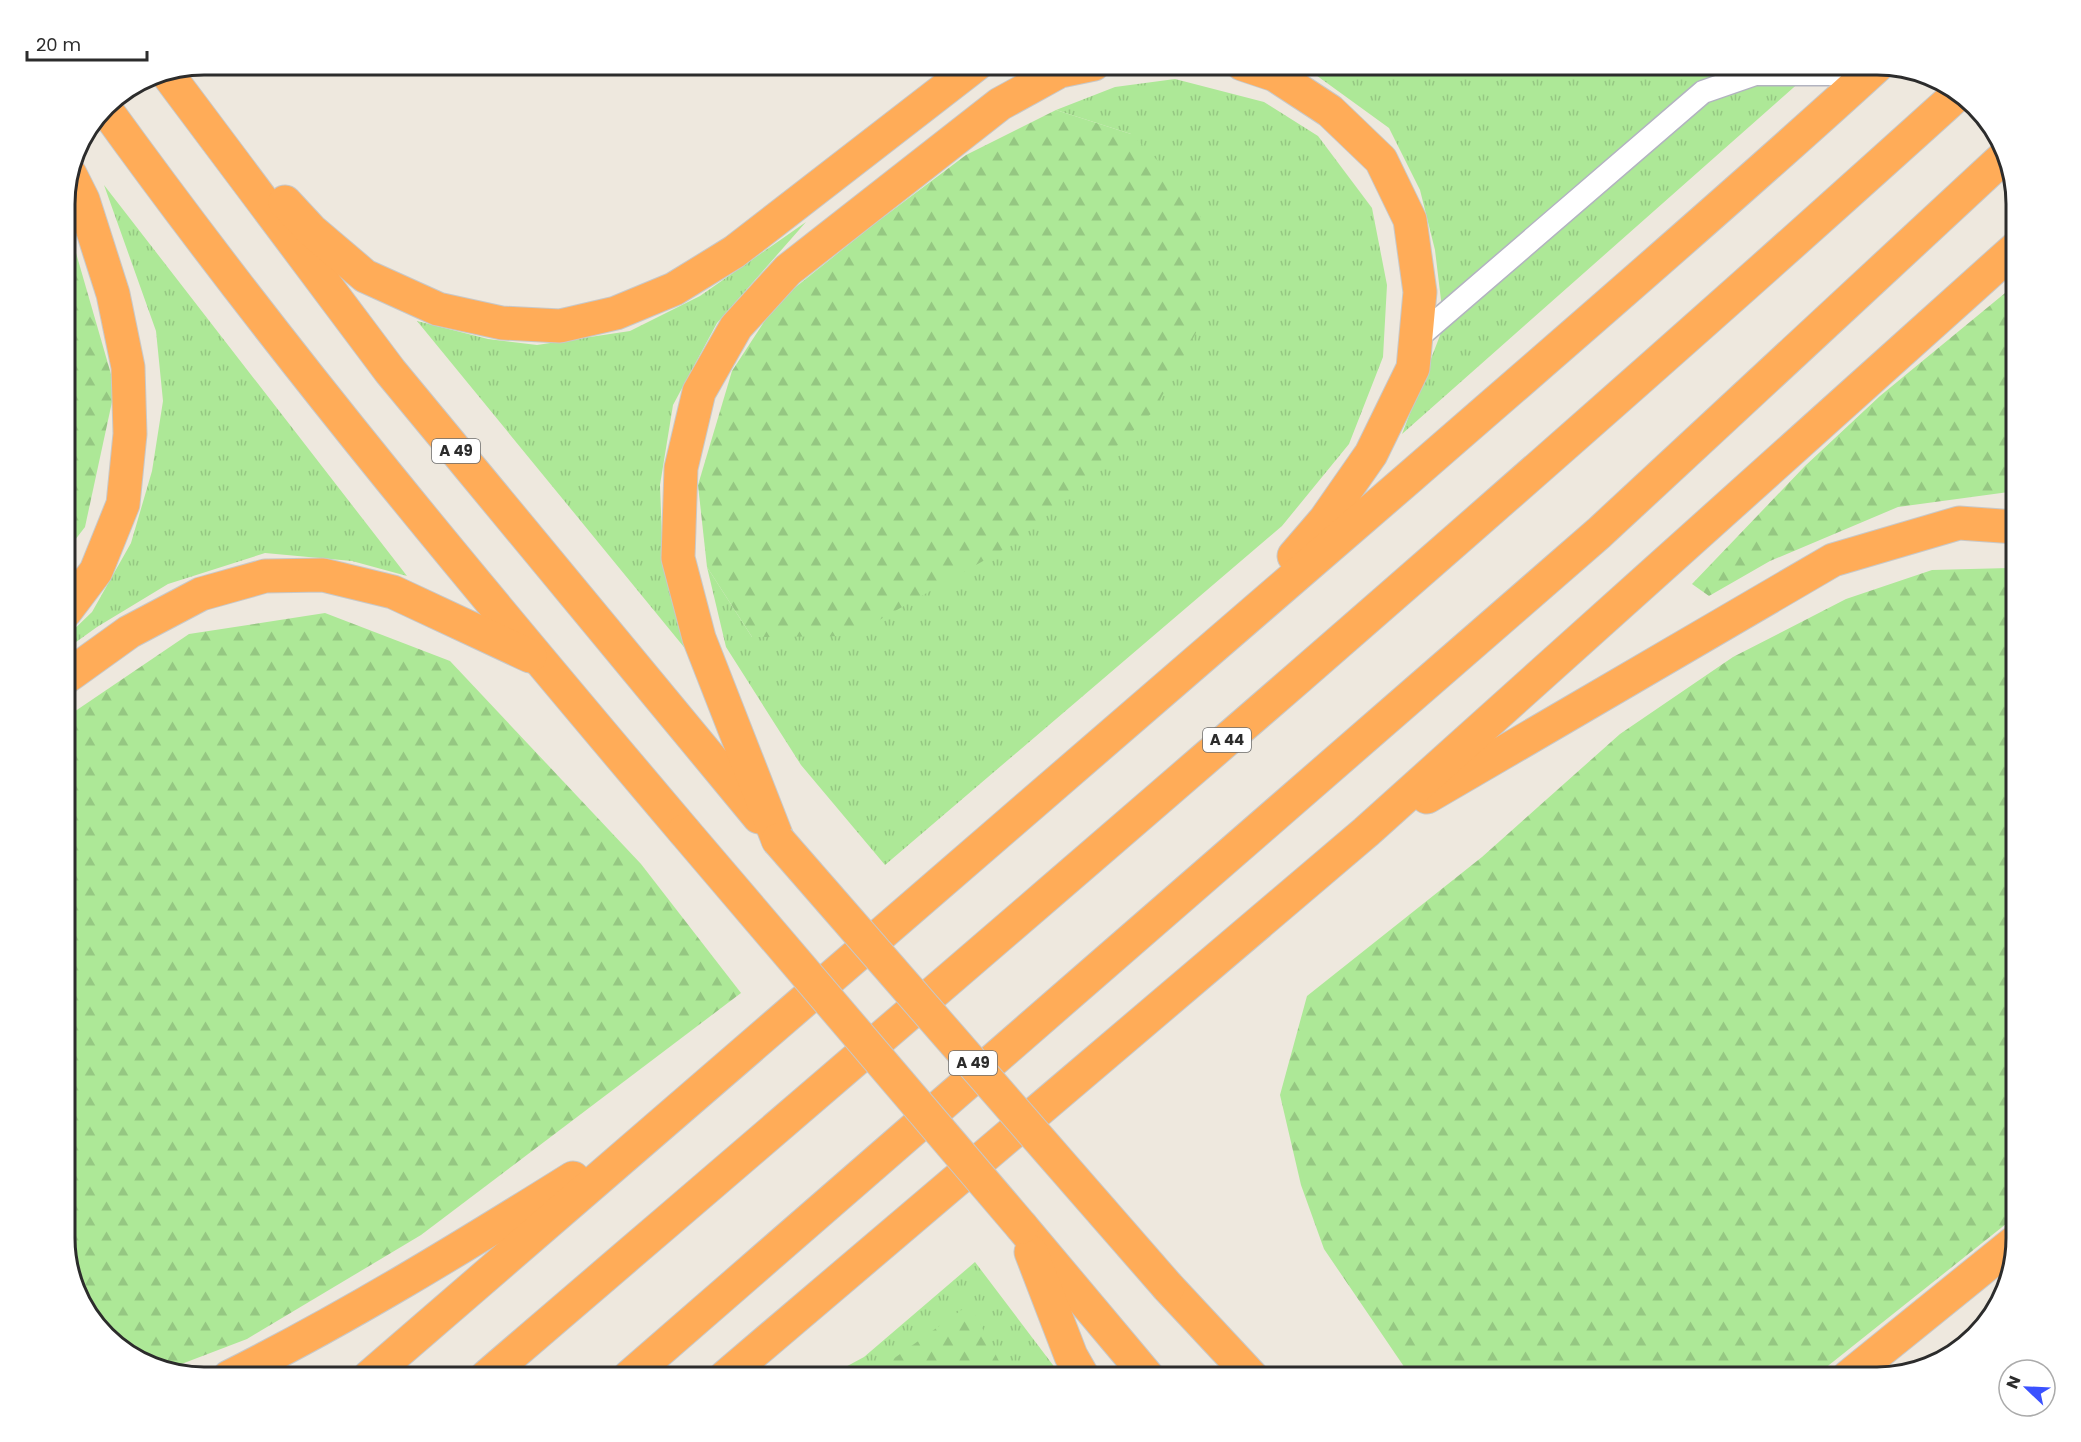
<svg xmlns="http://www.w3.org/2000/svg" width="2081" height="1442" font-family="Poppins,sans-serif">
<defs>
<pattern id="grass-tufts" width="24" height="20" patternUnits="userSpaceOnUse" patternTransform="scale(1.5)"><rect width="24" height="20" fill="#ade897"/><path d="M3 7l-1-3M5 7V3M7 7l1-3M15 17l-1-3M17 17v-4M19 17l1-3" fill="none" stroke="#95c782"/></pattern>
<pattern id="forest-firs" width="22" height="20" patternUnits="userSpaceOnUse" patternTransform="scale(1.5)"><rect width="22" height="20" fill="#ade897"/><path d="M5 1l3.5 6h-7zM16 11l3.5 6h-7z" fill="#95c782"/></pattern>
</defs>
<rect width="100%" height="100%" fill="#eee8de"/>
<g fill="url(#grass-tufts)">
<path d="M 1293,65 L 1819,65 L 1402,434 L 1444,325 L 1435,250 L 1420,190 L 1389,128 L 1309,70 Z"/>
<path d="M 1175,79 L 1264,102 L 1318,136 L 1372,208 L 1387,285 L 1383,357 L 1349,444 L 1282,526 L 885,865 L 801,765 L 726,647 L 707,567 L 752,637 L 1131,134 L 1056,110 L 1115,87 Z"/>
<path d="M 104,185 L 407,576 L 352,561 L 265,553 L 168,584 L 97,627 L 65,650 L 65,638 L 92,612 L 131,543 L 152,471 L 163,401 L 156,331 Z"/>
<path d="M 806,222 L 717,323 L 673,405 L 660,485 L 663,567 L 688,652 L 417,321 L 488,339 L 537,345 L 630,331 L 700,296 Z"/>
<path d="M 975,1262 L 1062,1377 L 827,1377 L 864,1357 Z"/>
</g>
<g fill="url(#forest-firs)">
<path d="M 1056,110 L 1131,134 L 1200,203 L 1205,316 L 1154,411 L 1013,544 L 851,636 L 752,637 L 707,567 L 698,485 L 732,371 L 777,302 L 873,225 L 966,155 Z"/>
<path d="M 65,228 L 74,246 L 115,388 L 85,527 L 65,553 Z"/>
<path d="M 2016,284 L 2016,491 L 1898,507 L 1770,561 L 1709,596 L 1692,584 L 1805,466 L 1880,396 Z"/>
<path d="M 2009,568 L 2016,569 L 2016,1216 L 1814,1377 L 1413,1377 L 1409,1374 L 1324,1249 L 1301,1185 L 1280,1095 L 1307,996 L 1482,857 L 1620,734 L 1733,657 L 1846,599 L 1932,570 Z"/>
<path d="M 325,613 L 450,661 L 641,864 L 741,993 L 421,1235 L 247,1339 L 171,1368 L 126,1354 L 83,1307 L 65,1247 L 65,718 L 189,634 Z"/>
<path d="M 970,1304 L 1007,1377 L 868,1377 Z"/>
</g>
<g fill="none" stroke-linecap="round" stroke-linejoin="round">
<defs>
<path id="lane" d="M 1415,340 L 1703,92 L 1755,74 L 1868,74"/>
<g id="highway">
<path d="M 1242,64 L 1275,75 L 1330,111 L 1381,160 L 1410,220 L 1420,292 L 1413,368 L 1371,454 L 1325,520 L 1294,556"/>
<path d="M 166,72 L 390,371 L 759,817"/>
<path d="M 104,107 C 285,358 484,595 684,831"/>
<path d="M 285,202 L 311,230 L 365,276 L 438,309 L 502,323 L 560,326 L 616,313 L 674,289 L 734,252 L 977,64"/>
<path d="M 65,612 L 96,571 L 123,504 L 130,434 L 128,367 L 113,294 L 83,200 L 70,174"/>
<path d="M 65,678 L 129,632 L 201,594 L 265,576 L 323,575 L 393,592 L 530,656"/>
<path d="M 1427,797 L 1833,560 L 1959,523 L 2016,527"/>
<path d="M 778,840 L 699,638 L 678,558 L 681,468 L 699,392 L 736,327 L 788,270 L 1000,104 L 1060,71 L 1094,64"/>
<path d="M 1022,1227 L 1148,1377"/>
<path d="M 1031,1252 L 1071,1356 L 1083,1377"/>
<path d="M 1168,1287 L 1252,1377"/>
<path d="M 229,1377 C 347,1318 461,1248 573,1178"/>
<path d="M 369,1377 C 715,1076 1064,778 1410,477 C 1567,340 1725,205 1878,65"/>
<path d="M 486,1377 C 980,953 1476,530 1959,93"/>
<path d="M 629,1377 L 1599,533 L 2005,156"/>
<path d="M 725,1377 L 1366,832 L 2016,248"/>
<path d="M 1848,1377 L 2016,1241"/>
</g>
</defs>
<use href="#lane" stroke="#b2b3c0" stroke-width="25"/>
<use href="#highway" stroke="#c8c8c8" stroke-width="35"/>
<use href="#lane" stroke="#fff" stroke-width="22"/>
<use href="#highway" stroke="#ffac58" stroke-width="33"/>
<defs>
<g id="highway-bridge">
<path d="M 684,831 L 1022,1227"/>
<path d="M 778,840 L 1168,1287"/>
</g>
</defs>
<use href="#highway-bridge" stroke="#c8c8c8" stroke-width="35" stroke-linecap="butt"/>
<use href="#highway-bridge" stroke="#ffac58" stroke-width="33"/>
</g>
<g text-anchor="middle" stroke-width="4.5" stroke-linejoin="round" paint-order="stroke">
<g fill="#fff" stroke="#6b6b6b" stroke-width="1.5">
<rect x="432" y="439" width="48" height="24" rx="4.5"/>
<rect x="1203" y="728" width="48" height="24" rx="4.5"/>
<rect x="949" y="1051" width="48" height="24" rx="4.5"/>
</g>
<g font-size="15" font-weight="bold" fill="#2c2c2c">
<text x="456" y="456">A 49</text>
<text x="1227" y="745">A 44</text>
<text x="973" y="1068">A 49</text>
</g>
</g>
<path d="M0 0H2081V1442H0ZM204 75H1877A129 129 0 0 1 2006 204V1238A129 129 0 0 1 1877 1367H204A129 129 0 0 1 75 1238V204A129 129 0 0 1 204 75Z" fill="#fff" fill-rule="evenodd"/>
<path fill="none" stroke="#2c2c2c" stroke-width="3" d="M204 75H1877A129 129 0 0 1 2006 204V1238A129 129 0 0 1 1877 1367H204A129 129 0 0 1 75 1238V204A129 129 0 0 1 204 75Z"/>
<g transform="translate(2027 1388) rotate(293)"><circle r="28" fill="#ffffff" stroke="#ababab" stroke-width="1.5"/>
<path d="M0-4.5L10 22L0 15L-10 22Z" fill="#3a51ff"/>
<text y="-9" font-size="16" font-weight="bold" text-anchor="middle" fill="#2c2c2c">N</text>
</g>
<path d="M27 51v9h120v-9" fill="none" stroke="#2c2c2c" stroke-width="3"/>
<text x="36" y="51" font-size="18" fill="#2c2c2c" stroke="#ffffff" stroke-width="4.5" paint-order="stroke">20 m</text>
</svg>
